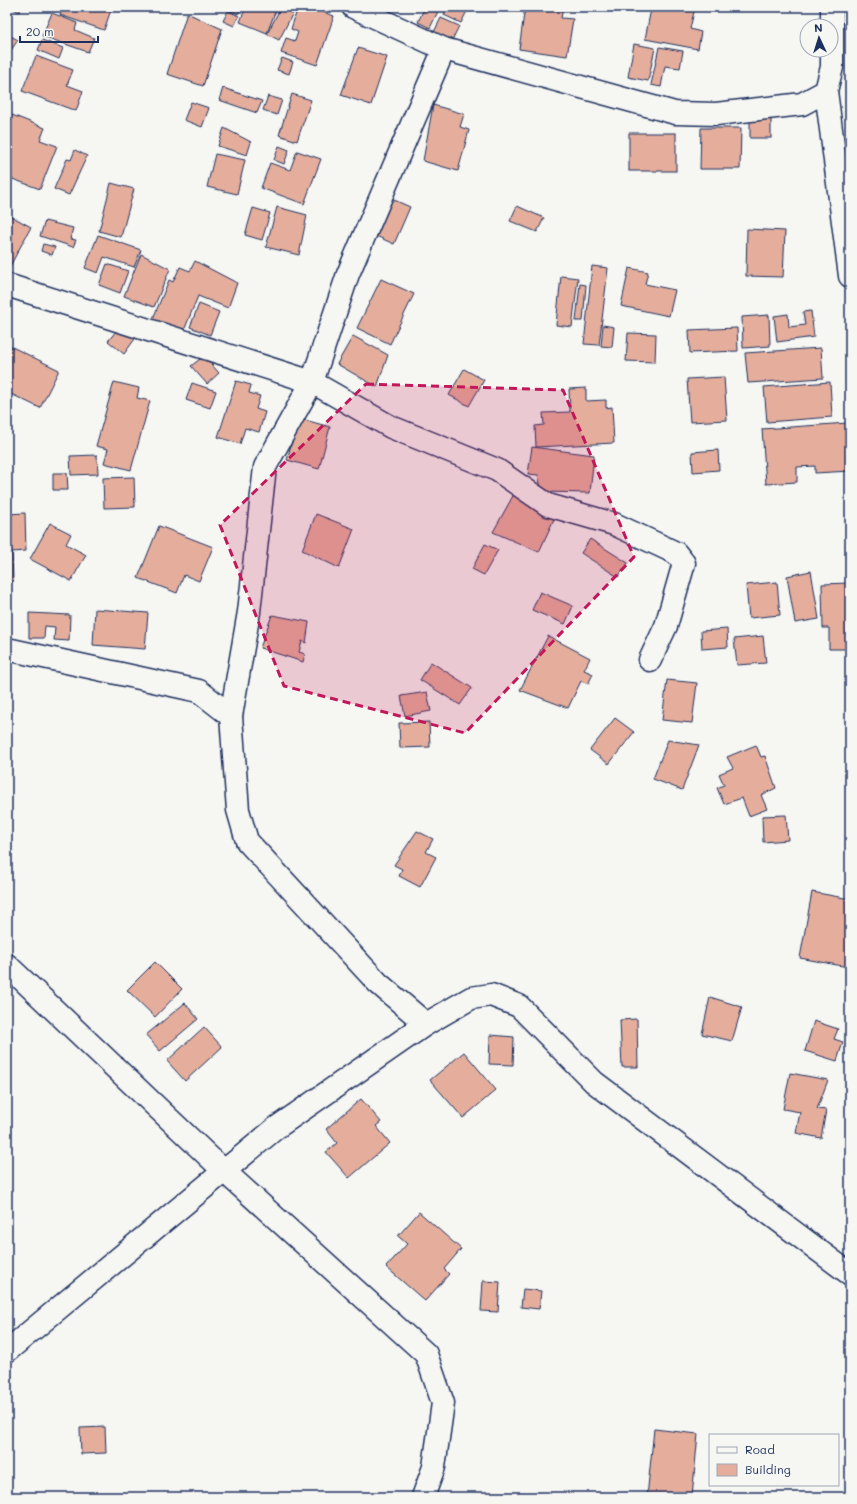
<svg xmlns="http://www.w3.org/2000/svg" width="857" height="1504" font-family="Mali,sans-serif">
<rect width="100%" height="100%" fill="#f6f6f2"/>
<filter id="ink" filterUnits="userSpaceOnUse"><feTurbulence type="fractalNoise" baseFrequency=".025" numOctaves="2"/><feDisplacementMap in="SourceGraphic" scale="8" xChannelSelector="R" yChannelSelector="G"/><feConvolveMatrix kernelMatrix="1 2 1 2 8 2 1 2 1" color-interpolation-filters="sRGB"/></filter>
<g filter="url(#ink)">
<g fill="#e5ae9c" stroke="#1b2f5e">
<path d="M 10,7 L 22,7 L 19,12 Z"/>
<path d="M 63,7 L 112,7 L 104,30 L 60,15 Z"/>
<path d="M 230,7 L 242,7 L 238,14 L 229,10 Z"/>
<path d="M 246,7 L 277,7 L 267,33 L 240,22 Z"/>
<path d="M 281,7 L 295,9 L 279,40 L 267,34 Z"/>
<path d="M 298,7 L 309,7 L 334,16 L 317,65 L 281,53 L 286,38 L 295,41 L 298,32 L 291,29 Z"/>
<path d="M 425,7 L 440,7 L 430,28 L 418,22 Z"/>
<path d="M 447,7 L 469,7 L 461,23 L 444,15 Z"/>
<path d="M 525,7 L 563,7 L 561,18 L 573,19 L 567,56 L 519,49 Z"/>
<path d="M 641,7 L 695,7 L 690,29 L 701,32 L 698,49 L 645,39 L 651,9 Z"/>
<path d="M 228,11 L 239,16 L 234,26 L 223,21 Z"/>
<path d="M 52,13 L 77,23 L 75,30 L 94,38 L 88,52 L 42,36 Z"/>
<path d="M 187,13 L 222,29 L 203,86 L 167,74 Z"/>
<path d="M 441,18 L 459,26 L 452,40 L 434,32 Z"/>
<path d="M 7,34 L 18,40 L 7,56 Z"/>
<path d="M 42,40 L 63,48 L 59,59 L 38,50 Z"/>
<path d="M 634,44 L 655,48 L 648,81 L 628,77 Z"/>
<path d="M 659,47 L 683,51 L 680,68 L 665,66 L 661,87 L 651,85 Z"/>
<path d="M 358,48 L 387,57 L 371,105 L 341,95 Z"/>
<path d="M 36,56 L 73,70 L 67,85 L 83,91 L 76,111 L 22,91 Z"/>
<path d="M 282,58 L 293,62 L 289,74 L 277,70 Z"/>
<path d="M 223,88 L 262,101 L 257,113 L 219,100 Z"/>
<path d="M 292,94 L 311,100 L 297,141 L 279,135 Z"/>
<path d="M 268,96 L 282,100 L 277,115 L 263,110 Z"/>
<path d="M 191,102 L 209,108 L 202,127 L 184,120 Z"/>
<path d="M 433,105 L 464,114 L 460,127 L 469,130 L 458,171 L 423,161 Z"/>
<path d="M 7,113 L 45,128 L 40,140 L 57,146 L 40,189 L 7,177 Z"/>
<rect x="750" y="116" width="21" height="22"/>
<path d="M 224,128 L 251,142 L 247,155 L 218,146 Z"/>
<path d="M 701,128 L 741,128 L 740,169 L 700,169 Z"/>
<rect x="629" y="133" width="47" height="38"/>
<path d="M 279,146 L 289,150 L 284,164 L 274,160 Z"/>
<path d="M 75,150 L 87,156 L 69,195 L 54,189 L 67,159 L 71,160 Z"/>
<path d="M 297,151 L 321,159 L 304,204 L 261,188 L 270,163 L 290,170 Z"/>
<path d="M 215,154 L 245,160 L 237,194 L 207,187 Z"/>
<path d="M 111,183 L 134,189 L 121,237 L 99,231 Z"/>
<path d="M 392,199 L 410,207 L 394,244 L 376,236 Z"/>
<path d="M 517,206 L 544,218 L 537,232 L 510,221 Z"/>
<path d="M 277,207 L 307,215 L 299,255 L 266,247 Z"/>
<path d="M 253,208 L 270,213 L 262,240 L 245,235 Z"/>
<path d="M 7,214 L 31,227 L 9,268 L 7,267 Z"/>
<path d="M 45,221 L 73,228 L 70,239 L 76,240 L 73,247 L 40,236 Z"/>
<path d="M 747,229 L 785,231 L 783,277 L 746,276 Z"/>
<path d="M 98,235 L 141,250 L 134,267 L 104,257 L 98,273 L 85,268 Z"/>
<path d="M 43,244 L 55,247 L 52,255 L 41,251 Z"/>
<path d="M 141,254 L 170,269 L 154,307 L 124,296 Z"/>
<path d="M 195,261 L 237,283 L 228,308 L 198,296 L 183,333 L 152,321 L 169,280 L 173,282 L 180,267 L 190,271 Z"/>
<path d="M 107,264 L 128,271 L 120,293 L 99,285 Z"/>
<path d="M 592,266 L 608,268 L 599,345 L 584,344 Z"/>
<path d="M 629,268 L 648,272 L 645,284 L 675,290 L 669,316 L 621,306 Z"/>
<path d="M 561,276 L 578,278 L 572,327 L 556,325 Z"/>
<path d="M 381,279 L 414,294 L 390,344 L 357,328 Z"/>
<path d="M 580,284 L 586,285 L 583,321 L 576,321 Z"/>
<path d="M 199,304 L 219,312 L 210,335 L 190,327 Z"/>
<path d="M 811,311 L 814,337 L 777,342 L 774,316 L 788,314 L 789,327 L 805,325 L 803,312 Z"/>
<path d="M 769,315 L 770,346 L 743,348 L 742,317 Z"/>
<path d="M 122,324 L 137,336 L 124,354 L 108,341 Z"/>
<path d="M 603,325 L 614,327 L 612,347 L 601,346 Z"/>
<path d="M 737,328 L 738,351 L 690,353 L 689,330 Z"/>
<path d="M 628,333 L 656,334 L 655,362 L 626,361 Z"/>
<path d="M 353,336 L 388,355 L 377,387 L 337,364 Z"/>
<path d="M 8,345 L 59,370 L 40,408 L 7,392 Z"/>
<path d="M 821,348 L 823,378 L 748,383 L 745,353 Z"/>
<path d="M 204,356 L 219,373 L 207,384 L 191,366 Z"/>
<path d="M 464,369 L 484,380 L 469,406 L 449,395 Z"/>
<path d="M 724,377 L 727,420 L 690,422 L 687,379 Z"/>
<path d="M 236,381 L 251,385 L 249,393 L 260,396 L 256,409 L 265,412 L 259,432 L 245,428 L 240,444 L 218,437 Z"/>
<path d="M 114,382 L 139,388 L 137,398 L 150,401 L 131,470 L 104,463 L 108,449 L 96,446 Z"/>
<path d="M 830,382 L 832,417 L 767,422 L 764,387 Z"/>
<path d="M 192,383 L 216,391 L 210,408 L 186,400 Z"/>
<path d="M 586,388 L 586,401 L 606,400 L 606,408 L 612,407 L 614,443 L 536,447 L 535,426 L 544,425 L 543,413 L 570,412 L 569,389 Z"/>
<path d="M 298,418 L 330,427 L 319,469 L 287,460 Z"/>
<path d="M 848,423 L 850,471 L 815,473 L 815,466 L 797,467 L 797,482 L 766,484 L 762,429 Z"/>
<path d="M 532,447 L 594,455 L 590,493 L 542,492 L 538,475 L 528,474 Z"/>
<path d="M 718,450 L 719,470 L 693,472 L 692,452 Z"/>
<path d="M 97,455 L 98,474 L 71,475 L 70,456 Z"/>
<path d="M 53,473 L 67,473 L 68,490 L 53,490 Z"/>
<path d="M 134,477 L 135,507 L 104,508 L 103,478 Z"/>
<path d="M 514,494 L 543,506 L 540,513 L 554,519 L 539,552 L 493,532 Z"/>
<path d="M 25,513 L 26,551 L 12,552 L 13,582 L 7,582 L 7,514 Z"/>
<path d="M 316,514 L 354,529 L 339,568 L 302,550 Z"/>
<path d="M 50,523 L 71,534 L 66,544 L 86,555 L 71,581 L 30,559 Z"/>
<path d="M 159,526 L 213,547 L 199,581 L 184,575 L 177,593 L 138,578 Z"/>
<path d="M 590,539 L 628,563 L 618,577 L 581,553 Z"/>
<path d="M 485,544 L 498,550 L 484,575 L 472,569 Z"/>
<path d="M 811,571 L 819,619 L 795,623 L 787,576 Z"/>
<path d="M 777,582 L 780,615 L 749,618 L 746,585 Z"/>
<path d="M 850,583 L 850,649 L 829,649 L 829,628 L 823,628 L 822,584 Z"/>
<path d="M 540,592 L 573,606 L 565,624 L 532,610 Z"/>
<path d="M 95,609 L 148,613 L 145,649 L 93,645 Z"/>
<path d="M 29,613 L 70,615 L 69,641 L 54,640 L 55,627 L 45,626 L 44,638 L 29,638 Z"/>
<path d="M 272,615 L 309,622 L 306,643 L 302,641 L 299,652 L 305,654 L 303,662 L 260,648 Z"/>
<path d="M 727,629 L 728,647 L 702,649 L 701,631 Z"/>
<path d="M 548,636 L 590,658 L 584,670 L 593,674 L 588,684 L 581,681 L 568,708 L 520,690 Z"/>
<path d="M 763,636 L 766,663 L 737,665 L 734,639 Z"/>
<path d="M 431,662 L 472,688 L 460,705 L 420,680 Z"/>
<path d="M 667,680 L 697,683 L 692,723 L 662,720 Z"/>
<path d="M 427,692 L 431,711 L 405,716 L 401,696 Z"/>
<path d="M 615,718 L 634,732 L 609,764 L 590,750 Z"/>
<path d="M 429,722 L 430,747 L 400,748 L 399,723 Z"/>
<path d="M 668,740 L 699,745 L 682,790 L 653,779 Z"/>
<path d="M 756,745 L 761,757 L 765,756 L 776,788 L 761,795 L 767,809 L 749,816 L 742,798 L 724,804 L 717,788 L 724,785 L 719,774 L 733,768 L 727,757 Z"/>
<path d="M 786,815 L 788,840 L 763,842 L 762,816 Z"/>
<path d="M 417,831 L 433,839 L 426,852 L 436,857 L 420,887 L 399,876 L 402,869 L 394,865 Z"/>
<path d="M 812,892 L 850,899 L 850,954 L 848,967 L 800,958 Z"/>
<path d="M 155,962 L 182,989 L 155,1017 L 127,990 Z"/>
<path d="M 710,997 L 742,1007 L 732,1041 L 702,1034 Z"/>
<path d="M 185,1003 L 198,1019 L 160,1051 L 146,1035 Z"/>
<path d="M 637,1019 L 638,1067 L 622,1067 L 620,1020 Z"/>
<path d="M 814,1021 L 838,1029 L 834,1039 L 843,1042 L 837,1061 L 805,1051 Z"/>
<path d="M 204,1027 L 222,1047 L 185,1081 L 167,1061 Z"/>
<path d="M 490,1035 L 514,1037 L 513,1065 L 489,1064 Z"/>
<path d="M 464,1052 L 496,1090 L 463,1118 L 430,1080 Z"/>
<path d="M 790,1073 L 828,1080 L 817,1109 L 826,1110 L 821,1138 L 796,1133 L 800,1112 L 783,1109 Z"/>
<path d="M 361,1099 L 381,1122 L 376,1126 L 390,1143 L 349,1178 L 326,1152 L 337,1143 L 326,1129 Z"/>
<path d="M 419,1212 L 461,1249 L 444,1269 L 449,1274 L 425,1301 L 386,1267 L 407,1244 L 398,1236 Z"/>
<path d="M 483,1281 L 500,1282 L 498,1312 L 481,1311 Z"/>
<path d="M 523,1289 L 541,1291 L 539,1309 L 521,1307 Z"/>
<path d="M 105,1427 L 106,1453 L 81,1454 L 80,1428 Z"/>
<path d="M 654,1429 L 698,1434 L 692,1497 L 647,1497 Z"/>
</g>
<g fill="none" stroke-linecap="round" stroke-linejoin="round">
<defs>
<g id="minor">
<path d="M 353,7 L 444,49 L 675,113 L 716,114 L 802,104 L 826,91 L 832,67 L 832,7"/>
<path d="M 826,91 L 850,276"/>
<path d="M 7,285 L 312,382 L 391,427 L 497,470 L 548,505 L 614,524 L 676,553 L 684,563 L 666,626 L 650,660"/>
<path d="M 7,649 L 199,691 L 231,716"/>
<path d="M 7,965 L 224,1171 L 426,1354 L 443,1403 L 434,1467 L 423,1497"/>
<path d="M 426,1024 L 378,983 L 247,841 L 238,810 L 231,716 L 249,612 L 265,467 L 312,382 L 348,274 L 444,49"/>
<path d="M 7,1351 L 276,1128 L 426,1024 L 471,998 L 491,995 L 519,1006 L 594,1082 L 850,1274"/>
</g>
</defs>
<use href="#minor" stroke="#1b2f5e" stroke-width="25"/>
<use href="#minor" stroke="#f6f6f2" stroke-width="22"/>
</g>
</g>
<path fill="#c2185b" fill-opacity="0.2" stroke="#c2185b" stroke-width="3" stroke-dasharray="8 5" stroke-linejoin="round" d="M 366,384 L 563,390 L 634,557 L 465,733 L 284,686 L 220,525 Z"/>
<rect width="857" height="1504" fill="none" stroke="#f6f6f2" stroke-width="24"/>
<rect x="12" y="12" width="833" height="1480" fill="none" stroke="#1b2f5e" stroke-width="1.5" filter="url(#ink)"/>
<rect x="709" y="1434" width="130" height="52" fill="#f6f6f2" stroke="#9ea6b7"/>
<rect x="717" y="1447" width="20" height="6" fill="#f6f6f2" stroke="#9ea6b7"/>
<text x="745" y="1454" font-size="12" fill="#1b2f5e">Road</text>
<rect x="717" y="1464" width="20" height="12" fill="#e5ae9c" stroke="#9ea6b7"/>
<text x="745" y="1474" font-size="12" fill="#1b2f5e">Building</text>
<g transform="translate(819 38) rotate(356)"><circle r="19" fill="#f6f6f2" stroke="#9ea6b7"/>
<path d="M0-3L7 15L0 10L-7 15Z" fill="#1b2f5e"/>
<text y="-6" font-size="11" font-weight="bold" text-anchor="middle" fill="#1b2f5e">N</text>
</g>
<path d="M20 36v6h78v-6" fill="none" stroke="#1b2f5e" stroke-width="2"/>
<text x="26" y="36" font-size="12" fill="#1b2f5e" stroke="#f6f6f2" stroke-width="3" paint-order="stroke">20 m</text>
</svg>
